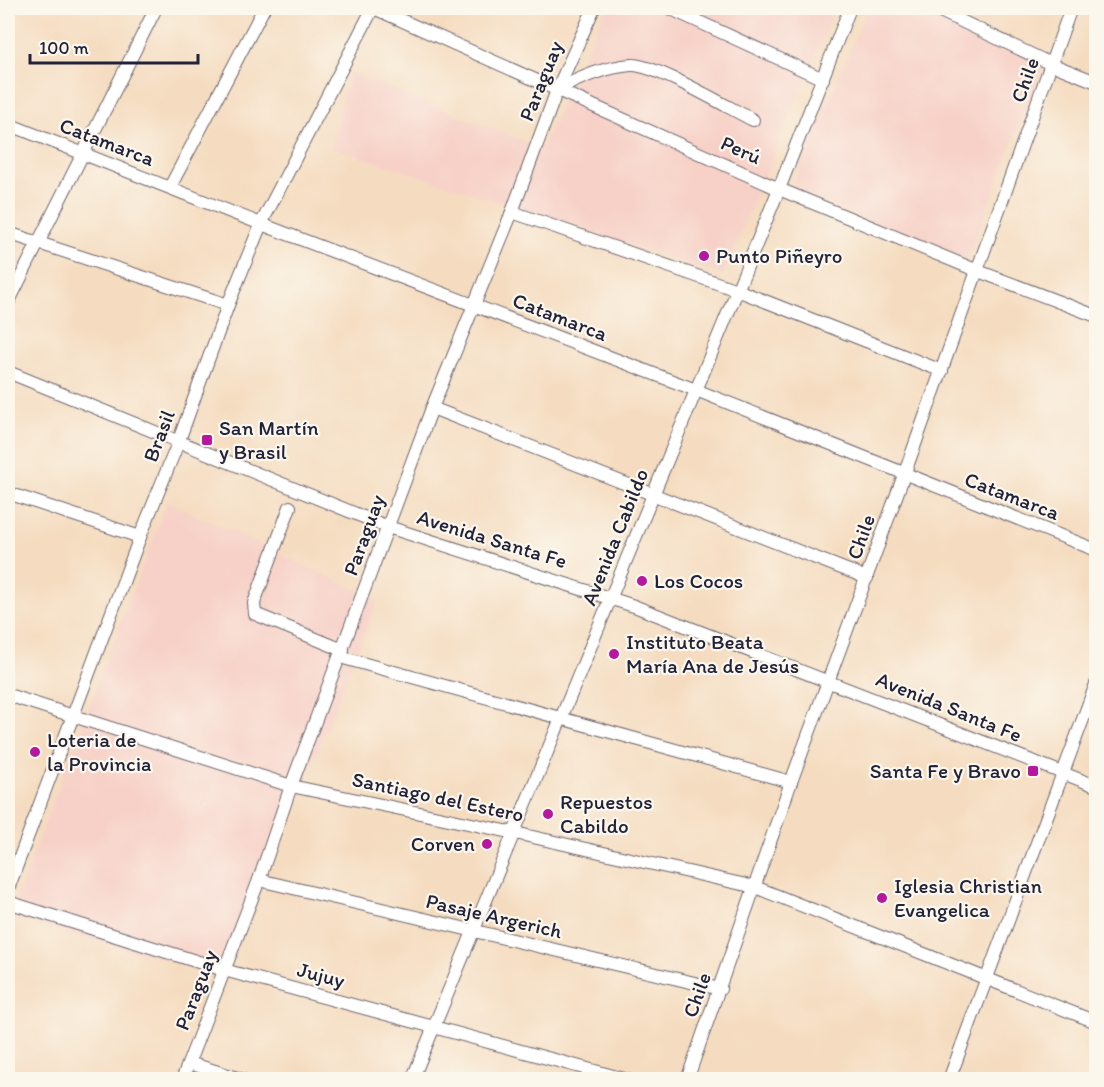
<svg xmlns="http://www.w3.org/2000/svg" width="1104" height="1087" font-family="Itim,sans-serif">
<rect width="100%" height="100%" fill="#fbf7ec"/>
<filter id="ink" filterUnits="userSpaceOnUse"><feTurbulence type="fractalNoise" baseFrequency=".0167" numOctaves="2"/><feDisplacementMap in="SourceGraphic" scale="12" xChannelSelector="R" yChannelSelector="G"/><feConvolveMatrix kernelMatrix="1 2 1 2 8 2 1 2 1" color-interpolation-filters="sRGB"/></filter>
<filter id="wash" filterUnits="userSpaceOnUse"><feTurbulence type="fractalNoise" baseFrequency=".008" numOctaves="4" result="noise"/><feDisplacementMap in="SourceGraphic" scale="24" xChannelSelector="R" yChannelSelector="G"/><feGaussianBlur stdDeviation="1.35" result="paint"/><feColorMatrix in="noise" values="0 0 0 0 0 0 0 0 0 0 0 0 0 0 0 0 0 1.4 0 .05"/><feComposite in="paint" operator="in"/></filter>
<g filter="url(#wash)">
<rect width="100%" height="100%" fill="#f5dcc0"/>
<g fill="#f7d1c7">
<path d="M 606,8 L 835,8 L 723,275 L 331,147 L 349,72 L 541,148 Z"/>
<path d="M 868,8 L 929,8 L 1045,58 L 966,264 L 791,189 Z"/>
<path d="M 167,501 L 378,600 L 226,977 L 9,917 Z"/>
</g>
</g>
<g filter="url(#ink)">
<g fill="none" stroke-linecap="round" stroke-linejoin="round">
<defs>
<g id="minor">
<path d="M 374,8 L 779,189 L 978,271 L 1096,316"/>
<path d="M 669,8 L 823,79"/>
<path d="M 934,8 L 1051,64 L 1096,82"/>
<path d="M 557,90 C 579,78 606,67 631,65 C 653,63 729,108 753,120"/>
<path d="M 8,124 L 261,224 L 696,390 L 1096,550"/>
<path d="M 170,187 L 264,8"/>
<path d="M 512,212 L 737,290 L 942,371"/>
<path d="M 8,233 L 228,305"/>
<path d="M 8,303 L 156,8"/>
<path d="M 8,372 L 388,527 L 634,606 L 1096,786"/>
<path d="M 432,408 L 867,578"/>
<path d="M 8,493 L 140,537"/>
<path d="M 290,507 L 254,603 L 255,614 L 343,650"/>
<path d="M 340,657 L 791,782"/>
<path d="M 8,695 L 291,786 L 515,833 L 755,887 L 1096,1022"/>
<path d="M 259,880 L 720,989"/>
<path d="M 8,889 L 140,537 L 178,443 L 228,305 L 261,224 L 373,8"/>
<path d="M 8,902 L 224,970 L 628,1080"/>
<path d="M 189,1063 L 244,1080"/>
<path d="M 182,1080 L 259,880 L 291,786 L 432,408 L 512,212 L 557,90 L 594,8"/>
<path d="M 412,1080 L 779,189 L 850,8"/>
<path d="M 687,1080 L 791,782 L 904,475 L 1071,8"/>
<path d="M 949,1080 L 1096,684"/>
</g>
</defs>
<use href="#minor" stroke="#6c636a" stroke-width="14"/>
<use href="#minor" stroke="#fff" stroke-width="12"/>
</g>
</g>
<g fill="#b5179e" stroke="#fbf7ec" stroke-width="2">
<circle cx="704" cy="256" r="6"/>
<rect x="201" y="434" width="12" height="12" rx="3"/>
<circle cx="642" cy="581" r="6"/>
<circle cx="614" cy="654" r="6"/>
<circle cx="35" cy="752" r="6"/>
<rect x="1027" y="765" width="12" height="12" rx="3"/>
<circle cx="548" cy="814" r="6"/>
<circle cx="487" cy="844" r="6"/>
<circle cx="882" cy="898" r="6"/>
</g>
<g text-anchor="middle" stroke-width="4.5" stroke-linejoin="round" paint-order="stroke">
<g font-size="21" fill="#22223b" stroke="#fbf7ec">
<text transform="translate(1025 80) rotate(-70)" y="7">Chile</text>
<text transform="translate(541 81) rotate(-68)" y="7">Paraguay</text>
<text transform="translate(107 142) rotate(21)" y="7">Catamarca</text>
<text transform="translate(741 150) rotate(24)" y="7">Perú</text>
<text transform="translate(560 317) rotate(21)" y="7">Catamarca</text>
<text transform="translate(159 436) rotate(-69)" y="7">Brasil</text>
<text transform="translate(1012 496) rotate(21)" y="7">Catamarca</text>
<text transform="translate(364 535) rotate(-70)" y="7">Paraguay</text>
<text transform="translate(615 537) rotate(-68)" y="7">Avenida Cabildo</text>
<text transform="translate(861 537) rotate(-70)" y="7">Chile</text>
<text transform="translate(492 539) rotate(17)" y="7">Avenida Santa Fe</text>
<text transform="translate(949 707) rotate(22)" y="7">Avenida Santa Fe</text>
<text transform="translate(438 797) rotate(12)" y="7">Santiago del Estero</text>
<text transform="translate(494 916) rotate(13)" y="7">Pasaje Argerich</text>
<text transform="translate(321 975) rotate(15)" y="7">Jujuy</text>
<text transform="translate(196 990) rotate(-69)" y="7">Paraguay</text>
<text transform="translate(697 995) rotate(-70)" y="7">Chile</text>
</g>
<g font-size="21" fill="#22223b" stroke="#fbf7ec" text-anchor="start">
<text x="716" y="263">Punto Piñeyro</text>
<text x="219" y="435">San Martín<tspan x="219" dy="24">y Brasil</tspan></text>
<text x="654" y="588">Los Cocos</text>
<text x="626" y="649">Instituto Beata<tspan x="626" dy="24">María Ana de Jesús</tspan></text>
<text x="47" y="747">Loteria de<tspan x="47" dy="24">la Provincia</tspan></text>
<text x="1021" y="778" text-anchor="end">Santa Fe y Bravo</text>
<text x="560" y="809">Repuestos<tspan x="560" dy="24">Cabildo</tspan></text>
<text x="475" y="851" text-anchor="end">Corven</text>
<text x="894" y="893">Iglesia Christian<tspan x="894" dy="24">Evangelica</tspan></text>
</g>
</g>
<rect width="1104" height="1087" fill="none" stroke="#fbf7ec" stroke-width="30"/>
<path d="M30 54v9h168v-9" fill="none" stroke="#22223b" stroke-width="3"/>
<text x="39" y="54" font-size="18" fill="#22223b" stroke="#fbf7ec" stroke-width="4.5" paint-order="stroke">100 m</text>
</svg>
